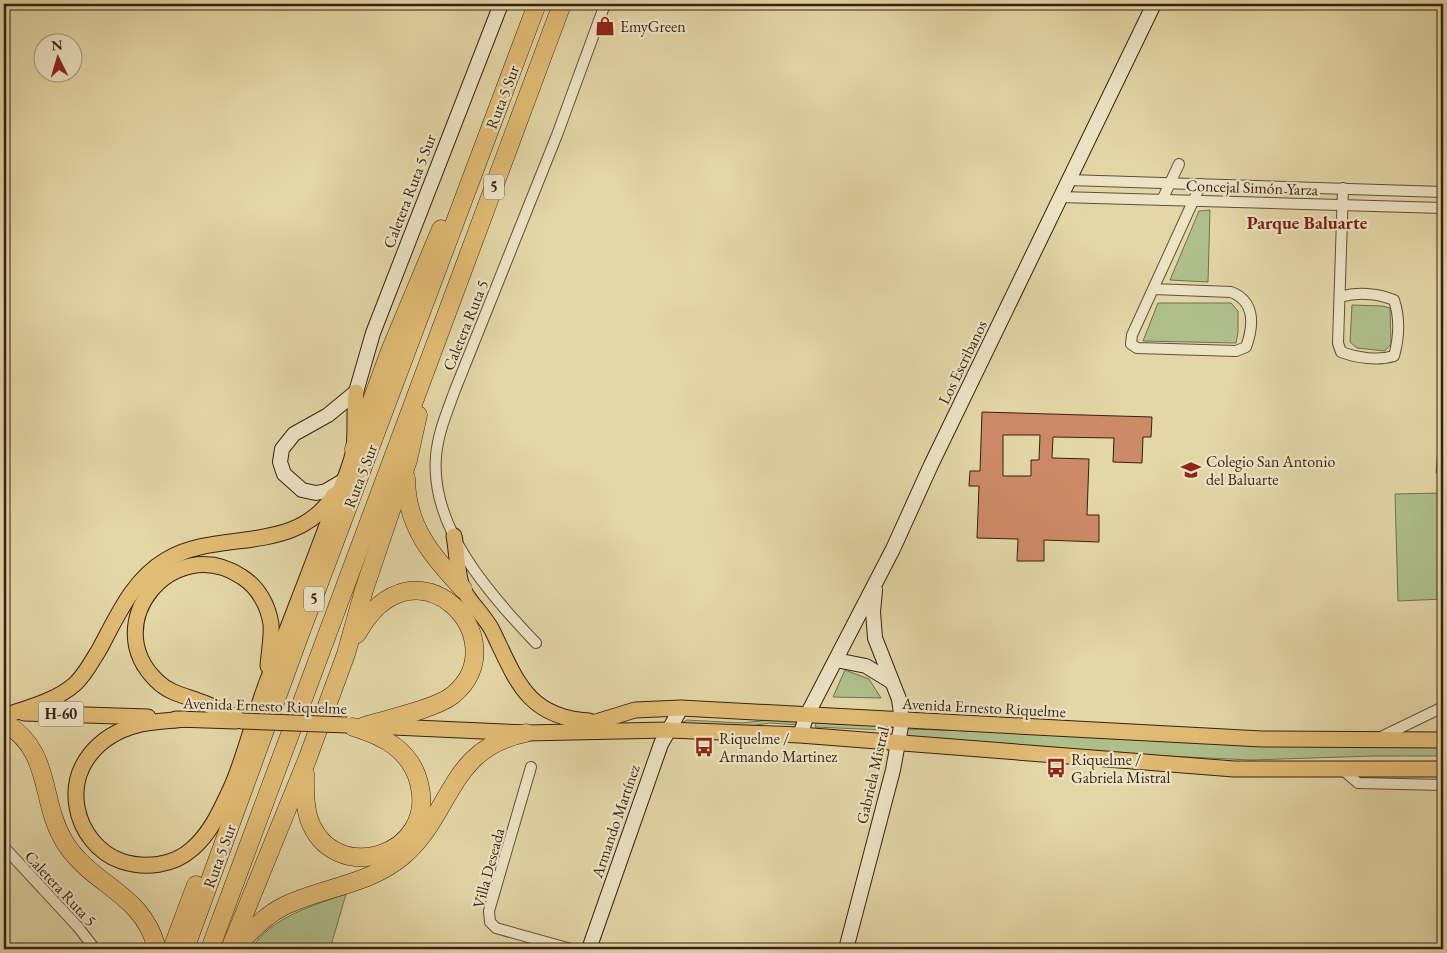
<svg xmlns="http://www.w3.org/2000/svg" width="1447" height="953" font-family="'EB Garamond',serif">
<rect width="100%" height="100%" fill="#e3d6a7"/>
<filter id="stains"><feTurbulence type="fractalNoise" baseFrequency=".004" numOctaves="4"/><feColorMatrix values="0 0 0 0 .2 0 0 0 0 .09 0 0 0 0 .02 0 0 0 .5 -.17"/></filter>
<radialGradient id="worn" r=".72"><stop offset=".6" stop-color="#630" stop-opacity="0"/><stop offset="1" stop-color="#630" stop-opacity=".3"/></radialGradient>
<g fill="#aebf8c" stroke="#726f4e">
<path d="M 1210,210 L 1208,282 L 1170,280 L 1199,211 Z"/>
<path d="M 1158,303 L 1231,303 L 1238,311 L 1238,333 L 1236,343 L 1143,341 Z"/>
<path d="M 1352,305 L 1382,306 L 1390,308 L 1391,344 L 1385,351 L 1357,348 L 1350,342 Z"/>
<path d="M 1441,414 L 1443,414 L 1443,473 L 1436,473 Z"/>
<path d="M 1443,493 L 1443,599 L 1398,601 L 1395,494 Z"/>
<path d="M 845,670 L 869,679 L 881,698 L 833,697 Z"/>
<path d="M 687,720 L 742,723 L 769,720 L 800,721 L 799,725 L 770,723 L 743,727 L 680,724 Z"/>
<path d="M 816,723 L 883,726 L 883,730 L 815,727 Z"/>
<path d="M 907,729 L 1443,746 L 1443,756 L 1374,756 L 1251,760 L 1123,754 L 906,737 Z"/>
<path d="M 346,894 L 330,949 L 251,949 C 272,917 311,906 346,894 Z"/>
</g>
<path fill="#cd8a68" stroke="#371f0f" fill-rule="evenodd" d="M 982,412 L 1152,417 L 1151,437 L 1143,437 L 1142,463 L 1113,462 L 1114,438 L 1053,437 L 1052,458 L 1089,459 L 1087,515 L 1099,515 L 1099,542 L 1044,540 L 1044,561 L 1017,561 L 1018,539 L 977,538 L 979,486 L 969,486 L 970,471 L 980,471 ZM 1003,435 L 1040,435 L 1039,460 L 1031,460 L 1031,476 L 1003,476 Z"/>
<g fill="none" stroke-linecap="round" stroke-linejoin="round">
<defs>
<g id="street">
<path d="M 1068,180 L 1443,192"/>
<path d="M 1060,197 L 1443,208"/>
<path d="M 1162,200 L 1179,164"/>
<path d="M 1153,289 L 1231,292 C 1255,301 1254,325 1246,347 L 1236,351 L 1137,348 L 1131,344 L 1132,335 L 1201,184"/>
<path d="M 1340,297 C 1357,292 1377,293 1394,300 C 1400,318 1399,338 1394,356 C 1378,361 1357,358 1341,352 L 1338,343 L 1343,188"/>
<path d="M 536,643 C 490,595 430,528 436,456 C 438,433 447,412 455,390 L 557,135 L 605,4"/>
<path d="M 1379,738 L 1443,707"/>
<path d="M 531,767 L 489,911 L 490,922 L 496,928 L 571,949"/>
<path d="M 1343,770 L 1358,783 L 1443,785"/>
<path d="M 4,847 L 78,927 L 95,949"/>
</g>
<g id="secondary">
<path d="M 343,481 L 326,491 L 316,493 L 302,490 L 284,474 L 280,462 L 282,449 L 294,434 L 328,415 L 356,392 L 373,333 L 501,4"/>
<path d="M 836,660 L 866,666 L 892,682"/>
<path d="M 800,735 L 807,715 L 893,549 L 931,465 L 1154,4"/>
<path d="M 589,949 L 661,744 L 681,708"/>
<path d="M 846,949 L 893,770 L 902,721 L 899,699 L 875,638 L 873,612 L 875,590"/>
</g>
<g id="primary">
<path d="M 454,536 C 457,550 457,577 463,589 C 470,603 484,615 492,630 C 516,679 526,717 589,721"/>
<path d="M 13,713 C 34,706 58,699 75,684 C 85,675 92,661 99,650 C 117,617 132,580 166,560 C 219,528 294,557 334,495"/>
<path d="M 24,713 L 148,717"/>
<path d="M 176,719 L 236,721"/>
<path d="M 185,719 C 169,721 152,721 137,725 C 99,735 70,766 77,807 C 81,831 98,853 121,861 C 145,869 173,866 192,849 C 211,833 221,809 231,788 C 246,754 254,716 267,682 C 289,624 312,567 333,509 C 339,491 352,466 354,448 C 356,430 354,411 356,392"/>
<path d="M 242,721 C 230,715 217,708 204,703 C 187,696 170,694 157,681 C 97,624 173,531 242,577 C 258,587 268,605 271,624 C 272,638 269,652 268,666"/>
<path d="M 579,723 L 596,722 L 635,710 L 681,708 L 1262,739 L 1443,740"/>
<path d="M 371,726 L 526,733 L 668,730 L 800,735 L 1234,769 L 1443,769"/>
</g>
<g id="highway">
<path d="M 354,449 L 390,351 L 441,229"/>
<path d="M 406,478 C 406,526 432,556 463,589"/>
<path d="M 357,634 C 415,529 520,640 453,695 C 435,709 387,719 364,726"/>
<path d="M 4,722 C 53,752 39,799 64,841 C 91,886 143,892 157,949"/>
<path d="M 305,773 C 305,788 304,804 309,819 C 333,888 438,856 419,783 C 411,750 383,736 353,727"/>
<path d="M 235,947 C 251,932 264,916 284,906 C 323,887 369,885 403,856 C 453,813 448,748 526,733"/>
<path d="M 172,949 L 196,885"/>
<path d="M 185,949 L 300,634 L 537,4"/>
<path d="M 210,949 L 562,4"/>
<path d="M 230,949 L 307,760 L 346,654 L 364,590 L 408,460 L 418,415"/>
</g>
</defs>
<use href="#street" stroke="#624d35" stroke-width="12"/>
<use href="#secondary" stroke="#371f0f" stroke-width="16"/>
<use href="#primary" stroke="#371f0f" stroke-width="17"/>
<use href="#highway" stroke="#371f0f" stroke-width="19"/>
<use href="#street" stroke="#ede4c6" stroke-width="10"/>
<use href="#secondary" stroke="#ede4c6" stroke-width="14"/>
<use href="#primary" stroke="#e2bb74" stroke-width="15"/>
<use href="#highway" stroke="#e2bb74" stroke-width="18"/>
<defs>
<path id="primary-bridge" d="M 242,721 L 347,725"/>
</defs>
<use href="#primary-bridge" stroke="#371f0f" stroke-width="17" stroke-linecap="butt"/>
<use href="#primary-bridge" stroke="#e2bb74" stroke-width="15"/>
</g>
<defs>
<symbol id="shop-bare" viewBox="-9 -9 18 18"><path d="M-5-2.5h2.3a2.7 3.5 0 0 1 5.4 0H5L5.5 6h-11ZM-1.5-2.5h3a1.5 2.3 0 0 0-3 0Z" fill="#8f2418" stroke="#ede4c6" stroke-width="2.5" paint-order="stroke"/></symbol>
<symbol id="school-bare" viewBox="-9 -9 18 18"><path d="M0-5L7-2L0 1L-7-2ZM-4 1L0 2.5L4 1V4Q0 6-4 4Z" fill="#8f2418" stroke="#ede4c6" stroke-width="2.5" paint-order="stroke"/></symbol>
<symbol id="bus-bare" viewBox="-9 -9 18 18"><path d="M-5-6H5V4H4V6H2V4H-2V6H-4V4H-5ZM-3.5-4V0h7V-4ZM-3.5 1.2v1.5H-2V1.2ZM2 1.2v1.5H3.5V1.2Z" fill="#8f2418" stroke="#ede4c6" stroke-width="2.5" paint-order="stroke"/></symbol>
</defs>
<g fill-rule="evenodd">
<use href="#shop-bare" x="591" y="12" width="28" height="28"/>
<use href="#school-bare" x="1177" y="456" width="28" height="28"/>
<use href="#bus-bare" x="690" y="733" width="28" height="28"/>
<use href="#bus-bare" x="1042" y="754" width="28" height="28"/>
</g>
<g text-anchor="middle" stroke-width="4.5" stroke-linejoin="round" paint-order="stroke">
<g fill="#ede4c6" stroke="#6e5a46" stroke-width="1">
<rect x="484" y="174.5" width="20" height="25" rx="4"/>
<rect x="304" y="586.5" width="20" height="25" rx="4"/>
<rect x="38.5" y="701.5" width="45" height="25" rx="4"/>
</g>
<g font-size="15" font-weight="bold" fill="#371f0f">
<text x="494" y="192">5</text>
<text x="314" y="604">5</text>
<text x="61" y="719">H-60</text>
</g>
<g font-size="16" fill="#371f0f" stroke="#ede4c6" text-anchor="start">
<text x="620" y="32">EmyGreen</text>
<text x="1206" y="467">Colegio San Antonio<tspan x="1206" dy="18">del Baluarte</tspan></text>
<text x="719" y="744">Riquelme /<tspan x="719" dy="18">Armando Martinez</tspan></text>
<text x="1071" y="765">Riquelme /<tspan x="1071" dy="18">Gabriela Mistral</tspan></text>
</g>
<g font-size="16" fill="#371f0f" stroke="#ede4c6">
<text transform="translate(502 97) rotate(-69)" y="6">Ruta 5 Sur</text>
<text transform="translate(1252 187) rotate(2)" y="6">Concejal Simón Yarza</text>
<text transform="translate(409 191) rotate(-69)" y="6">Caletera Ruta 5 Sur</text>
<text transform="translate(465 325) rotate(-68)" y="6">Caletera Ruta 5</text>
<text transform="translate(962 362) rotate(-64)" y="6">Los Escribanos</text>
<text transform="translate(360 476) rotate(-69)" y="6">Ruta 5 Sur</text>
<text transform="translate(265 705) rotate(2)" y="6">Avenida Ernesto Riquelme</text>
<text transform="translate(984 707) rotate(3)" y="6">Avenida Ernesto Riquelme</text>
<text transform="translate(872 775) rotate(-77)" y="6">Gabriela Mistral</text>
<text transform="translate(615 821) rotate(-71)" y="6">Armando Martínez</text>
<text transform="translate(219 856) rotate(-70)" y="6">Ruta 5 Sur</text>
<text transform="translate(488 868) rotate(-75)" y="6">Villa Deseada</text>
<text transform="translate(61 888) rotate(47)" y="6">Caletera Ruta 5</text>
</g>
<g font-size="18" font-weight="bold" fill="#7a1f14" stroke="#ede4c6">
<text x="1307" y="229">Parque Baluarte</text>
</g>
</g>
<rect width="1447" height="953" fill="none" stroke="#e3d6a7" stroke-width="20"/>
<rect x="5" y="5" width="1437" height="943" fill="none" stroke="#371f0f" stroke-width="2.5"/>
<rect x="10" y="10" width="1427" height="933" fill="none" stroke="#371f0f"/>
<g transform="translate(58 58) rotate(355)"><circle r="24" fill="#ede4c6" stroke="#a4957d"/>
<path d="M0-4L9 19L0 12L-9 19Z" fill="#8f2418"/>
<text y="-8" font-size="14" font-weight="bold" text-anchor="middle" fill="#371f0f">N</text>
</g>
<rect width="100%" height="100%" filter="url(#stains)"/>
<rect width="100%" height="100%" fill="url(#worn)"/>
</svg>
